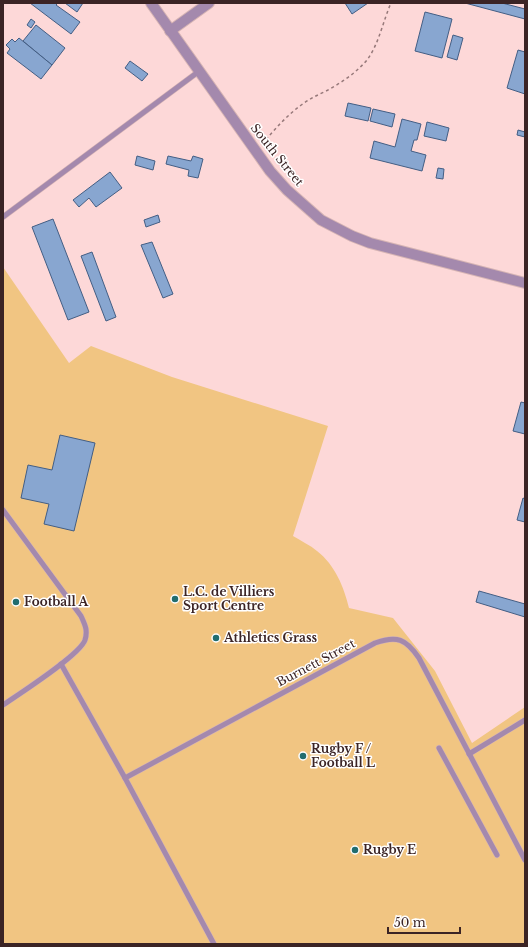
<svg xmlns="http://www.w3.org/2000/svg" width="528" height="947" font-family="'Libre Baskerville',serif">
<rect width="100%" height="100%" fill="#fdd8d8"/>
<path fill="#f1c582" d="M 3,267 L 69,363 L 91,346 L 172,377 L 328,426 L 293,536 C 301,541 310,545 317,551 C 335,565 344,587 349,608 L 393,618 L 435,671 L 472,743 L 525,707 L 525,944 L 3,944 Z"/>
<g fill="#88a6d0" stroke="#435e84">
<path d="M 30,3 L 58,3 L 56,5 L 80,22 L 71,34 Z"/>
<path d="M 65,3 L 83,3 L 77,12 Z"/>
<path d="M 345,3 L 368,3 L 352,14 Z"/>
<path d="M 465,3 L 502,3 L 525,9 L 525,19 Z"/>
<path d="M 425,12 L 452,19 L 442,58 L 415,51 Z"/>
<path d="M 31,19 L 35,22 L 31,28 L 27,25 Z"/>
<path d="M 36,25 L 65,48 L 52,65 L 23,41 Z"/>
<path d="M 453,35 L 463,38 L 457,60 L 447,57 Z"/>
<path d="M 19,38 L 52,65 L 41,79 L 7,53 L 10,49 L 6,45 L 12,39 L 15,42 Z"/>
<path d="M 518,50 L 525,52 L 525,94 L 507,88 Z"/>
<path d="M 130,61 L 148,74 L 142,81 L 125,68 Z"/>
<path d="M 348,103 L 371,108 L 368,121 L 345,116 Z"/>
<path d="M 373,109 L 395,114 L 392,127 L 370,121 Z"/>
<path d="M 402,119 L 421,124 L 417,140 L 414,140 L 411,151 L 426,155 L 422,171 L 370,158 L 374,141 L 395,147 Z"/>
<path d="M 427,122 L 449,128 L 446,141 L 424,136 Z"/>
<path d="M 518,130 L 525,132 L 525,137 L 517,135 Z"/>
<path d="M 137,156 L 155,161 L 153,170 L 135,165 Z"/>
<path d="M 168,156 L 191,161 L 193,156 L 203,159 L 198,178 L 188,176 L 189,170 L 166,164 Z"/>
<path d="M 438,168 L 444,169 L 443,179 L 436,178 Z"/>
<path d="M 110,172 L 122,188 L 96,207 L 89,198 L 79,207 L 73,200 Z"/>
<path d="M 158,215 L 160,222 L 146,227 L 144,220 Z"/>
<path d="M 53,219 L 89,312 L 68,320 L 32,227 Z"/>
<path d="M 152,242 L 173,294 L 163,298 L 141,245 Z"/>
<path d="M 92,252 L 116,317 L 106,321 L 81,256 Z"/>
<path d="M 521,402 L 525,403 L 525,434 L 513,431 Z"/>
<path d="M 60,435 L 95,443 L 74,531 L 44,524 L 49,504 L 21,498 L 28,465 L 52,470 Z"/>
<path d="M 523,498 L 525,499 L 525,522 L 517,520 Z"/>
<path d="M 479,591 L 525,604 L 525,617 L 476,602 Z"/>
</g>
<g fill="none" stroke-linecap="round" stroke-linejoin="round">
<defs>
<g id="lane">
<path d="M 3,217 L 198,72"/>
<path d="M 3,510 L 81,616 C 85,625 88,630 85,640 C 80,655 19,694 3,705"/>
<path d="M 61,664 L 125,778 L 214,944"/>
<path d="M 439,748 L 497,855"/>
<path d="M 469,754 L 525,720"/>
<path d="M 125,778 L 375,643 C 397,635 406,639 419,658 L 525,860"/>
</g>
<g id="street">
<path d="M 151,3 L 270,171 L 287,190 L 321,220 L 352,236 L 370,243 L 525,283"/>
<path d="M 170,31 L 209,3"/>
</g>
</defs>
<use href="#lane" stroke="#d6b4b4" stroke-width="6"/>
<use href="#street" stroke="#d6b4b4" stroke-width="12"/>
<path stroke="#97797a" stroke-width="1.5" stroke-dasharray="3 3" stroke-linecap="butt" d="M 262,144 C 275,129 288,114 304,103 C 311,98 318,95 326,91 C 341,83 356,73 367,60 C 379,44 383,21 391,3"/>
<use href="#lane" stroke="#a489ad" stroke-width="5"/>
<use href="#street" stroke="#a489ad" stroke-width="10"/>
</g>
<g fill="#216d6f" stroke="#fff" stroke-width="1.5">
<circle cx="175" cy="599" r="4"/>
<circle cx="16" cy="602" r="4"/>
<circle cx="216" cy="638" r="4"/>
<circle cx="303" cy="756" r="4"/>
<circle cx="355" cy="850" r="4"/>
</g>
<g text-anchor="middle" stroke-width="3" stroke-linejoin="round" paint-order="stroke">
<g font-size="12" fill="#3b2425" stroke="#fff">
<text transform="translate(277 155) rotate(51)" y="4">South Street</text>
<text transform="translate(316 663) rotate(-28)" y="4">Burnett Street</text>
</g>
<g font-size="12" font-weight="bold" fill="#3b2425" stroke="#fff" text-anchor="start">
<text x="183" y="596">L.C. de Villiers<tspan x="183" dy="14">Sport Centre</tspan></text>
<text x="24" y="606">Football A</text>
<text x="224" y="642">Athletics Grass</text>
<text x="311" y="753">Rugby F /<tspan x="311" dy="14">Football L</tspan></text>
<text x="363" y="854">Rugby E</text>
</g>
</g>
<rect width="528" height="947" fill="none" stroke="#3b2425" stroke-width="8"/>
<path d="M388 927v6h72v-6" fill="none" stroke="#3b2425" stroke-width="2"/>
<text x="394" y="927" font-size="12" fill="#3b2425" stroke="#ffffff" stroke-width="3" paint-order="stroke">50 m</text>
</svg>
